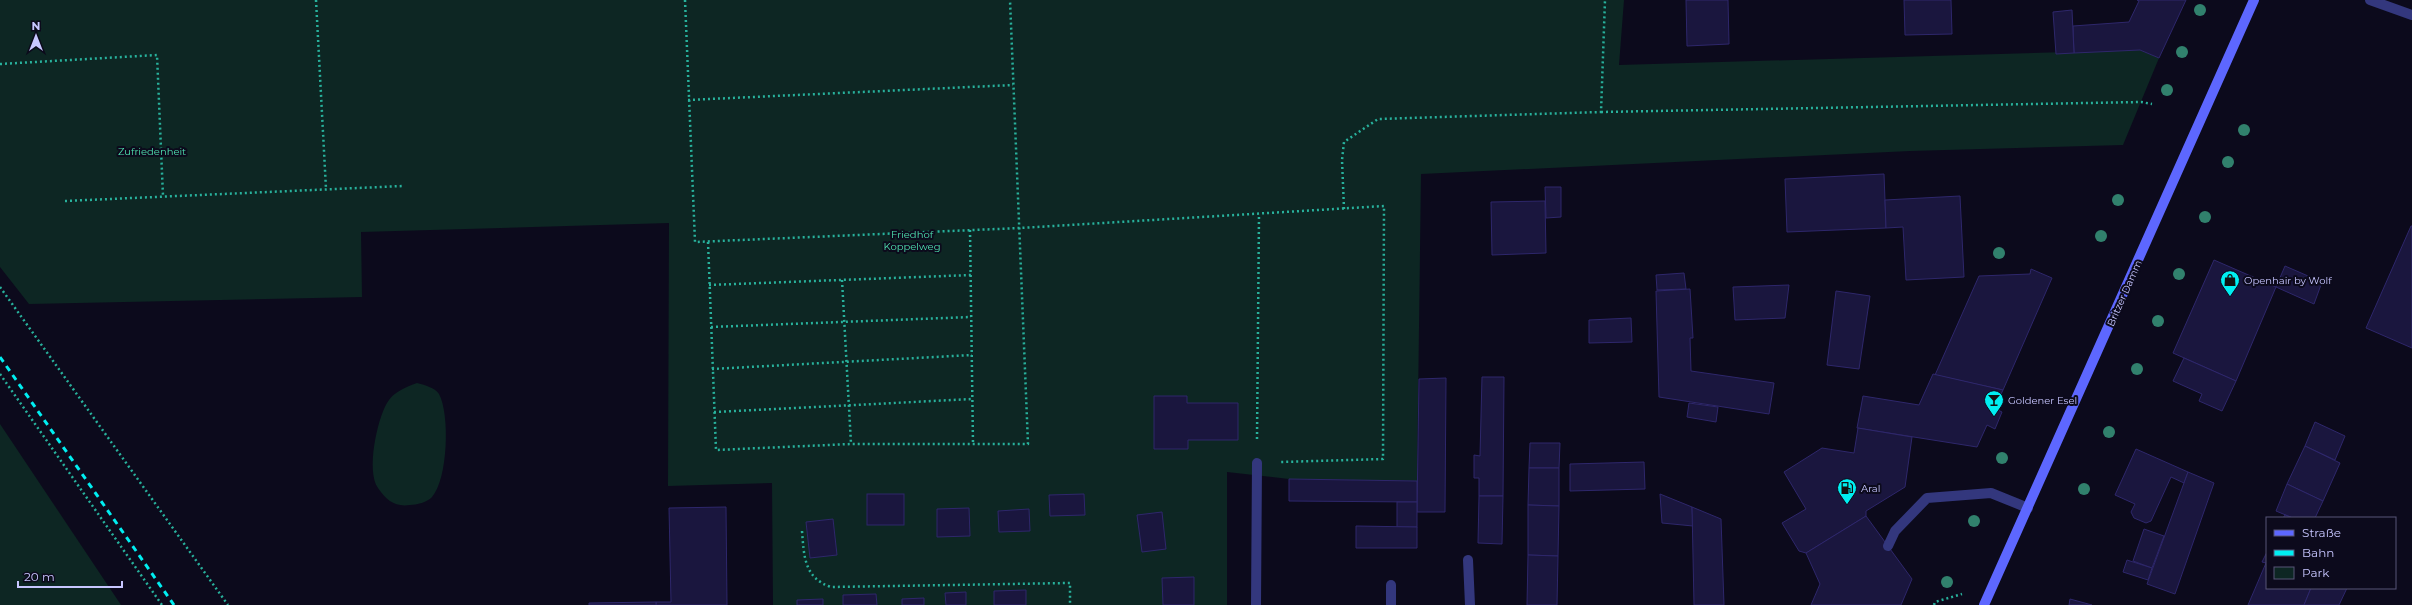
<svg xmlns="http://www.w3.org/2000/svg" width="2412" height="605" font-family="Montserrat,sans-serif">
<rect width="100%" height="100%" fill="#0c0a1c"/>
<g fill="#0d2623">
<path d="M 0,0 L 1624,0 L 1619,65 L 2140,50 L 2159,58 L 2123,145 L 1910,151 L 1421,174 L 1417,481 L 1289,479 L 1227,472 L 1227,605 L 773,605 L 772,483 L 668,486 L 669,223 L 361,232 L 362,297 L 29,304 L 0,267 Z"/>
<path d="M 417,383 C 424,385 434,387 439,394 C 450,414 448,479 432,497 C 428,502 416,505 410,505 C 395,507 387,501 378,488 C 366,471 377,420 387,403 C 393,392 406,387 417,383 Z"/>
<path d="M 0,424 L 121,605 L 0,605 Z"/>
</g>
<g fill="#1a163e" stroke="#2e276b">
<path d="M 1686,0 L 1728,0 L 1729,44 L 1687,46 Z"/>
<path d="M 1904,0 L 1951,0 L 1952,34 L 1905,35 Z"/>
<path d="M 2137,0 L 2186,0 L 2159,58 L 2140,50 L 2074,53 L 2073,26 L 2129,22 L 2139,1 Z"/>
<path d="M 2072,10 L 2074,53 L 2056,54 L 2053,12 Z"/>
<path d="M 1884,174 L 1886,228 L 1787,232 L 1785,179 Z"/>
<path d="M 1545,187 L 1561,187 L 1561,217 L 1546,218 Z"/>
<path d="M 1960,196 L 1964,277 L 1906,280 L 1903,227 L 1886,228 L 1885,200 Z"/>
<path d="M 1545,201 L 1546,253 L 1492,255 L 1491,202 Z"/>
<path d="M 2411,226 L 2412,226 L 2412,348 L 2366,328 Z"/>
<path d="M 2214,260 L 2276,287 L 2236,381 L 2173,353 Z"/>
<path d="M 2285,266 L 2322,282 L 2314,304 L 2276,287 Z"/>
<path d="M 2031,269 L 2052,278 L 2003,390 L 1935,375 L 1979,276 L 2030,274 Z"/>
<path d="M 1684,273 L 1686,289 L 1657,290 L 1656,275 Z"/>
<path d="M 1789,285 L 1785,318 L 1735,320 L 1733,287 Z"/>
<path d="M 1690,289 L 1693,338 L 1690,338 L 1691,371 L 1774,383 L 1769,414 L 1659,397 L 1656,291 Z"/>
<path d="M 1836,291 L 1870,296 L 1859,369 L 1827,365 Z"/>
<path d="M 1631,318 L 1632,342 L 1589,343 L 1589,320 Z"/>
<path d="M 2184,358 L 2236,381 L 2222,411 L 2199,401 L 2202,394 L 2173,381 Z"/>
<path d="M 1933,374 L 2003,390 L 1994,408 L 2002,412 L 1995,429 L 1987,425 L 1977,447 L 1857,428 L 1863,396 L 1919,405 Z"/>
<path d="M 1482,377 L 1504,377 L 1503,496 L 1479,496 L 1479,478 L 1474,478 L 1474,455 L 1480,456 Z"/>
<path d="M 1446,378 L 1445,512 L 1417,512 L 1419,379 Z"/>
<path d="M 1154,396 L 1187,396 L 1187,403 L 1238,403 L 1238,440 L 1188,440 L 1188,449 L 1154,449 Z"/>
<path d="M 1689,403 L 1718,407 L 1716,422 L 1687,417 Z"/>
<path d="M 2315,422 L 2345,436 L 2335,460 L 2305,446 Z"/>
<path d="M 1858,428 L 1912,437 L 1905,487 L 1866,511 L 1866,516 L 1806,553 L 1799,551 L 1782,523 L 1806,509 L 1784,472 L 1822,448 L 1854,453 Z"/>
<path d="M 1530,443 L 1560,443 L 1559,468 L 1529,468 Z"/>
<path d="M 2305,446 L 2340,463 L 2323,501 L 2287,484 Z"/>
<path d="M 2136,449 L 2188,472 L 2184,483 L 2171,477 L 2151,521 L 2146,523 L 2134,518 L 2131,512 L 2135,504 L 2115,495 Z"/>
<path d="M 1644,462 L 1645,489 L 1570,491 L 1570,464 Z"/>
<path d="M 1529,468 L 1559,468 L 1559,506 L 1528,505 Z"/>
<path d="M 2188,472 L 2214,483 L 2175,594 L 2147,584 Z"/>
<path d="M 1289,479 L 1417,481 L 1417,502 L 1289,501 Z"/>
<path d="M 2287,484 L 2323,501 L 2315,518 L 2293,518 L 2276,511 Z"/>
<rect x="867" y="494" width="37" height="31"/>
<path d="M 1084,494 L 1085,515 L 1050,516 L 1049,495 Z"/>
<path d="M 1660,494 L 1692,507 L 1693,526 L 1662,523 Z"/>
<path d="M 1479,496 L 1503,496 L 1502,544 L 1478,543 Z"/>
<rect x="1397" y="502" width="20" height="25"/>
<path d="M 1528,505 L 1559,506 L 1558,556 L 1528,555 Z"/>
<path d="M 726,507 L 727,605 L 656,605 L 656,602 L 671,602 L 669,508 Z"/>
<path d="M 1692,507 L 1721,519 L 1724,605 L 1694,605 Z"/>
<path d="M 969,508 L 970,536 L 937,537 L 937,509 Z"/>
<path d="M 1029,509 L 1030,531 L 999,532 L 998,511 Z"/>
<path d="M 1162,512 L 1166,549 L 1142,552 L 1137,515 Z"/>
<path d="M 2285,515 L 2293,518 L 2283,518 Z"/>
<path d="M 1866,516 L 1912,579 L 1901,605 L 1811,605 L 1820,584 L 1806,553 Z"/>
<path d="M 833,519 L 837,555 L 810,558 L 806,522 Z"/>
<path d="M 1356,526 L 1417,527 L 1417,548 L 1356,548 Z"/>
<path d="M 2144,529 L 2164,536 L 2152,568 L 2133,561 Z"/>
<path d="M 2267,552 L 2267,588 L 2311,588 L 2304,605 L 2248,605 L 2266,563 L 2262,562 Z"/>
<path d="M 1528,555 L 1558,556 L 1557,605 L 1527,605 Z"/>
<path d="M 2127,560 L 2152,568 L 2148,580 L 2123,572 Z"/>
<path d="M 1194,577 L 1194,605 L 1163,605 L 1162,578 Z"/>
<path d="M 2311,588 L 2347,588 L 2339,605 L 2304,605 Z"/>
<path d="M 1026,590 L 1026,605 L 994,605 L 994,591 Z"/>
<path d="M 966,592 L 966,605 L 946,605 L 945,593 Z"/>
<path d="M 876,594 L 877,605 L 843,605 L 843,595 Z"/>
<path d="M 924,598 L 924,605 L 902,605 L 902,599 Z"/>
<path d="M 823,599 L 823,605 L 797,605 L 797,600 Z"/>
<path d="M 2070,599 L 2092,605 L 2069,605 Z"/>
<path d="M 656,602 L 656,605 L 589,605 L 589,603 Z"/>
</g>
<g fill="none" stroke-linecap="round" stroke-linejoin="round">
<g stroke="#28b19c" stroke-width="2.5" stroke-dasharray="2 3" stroke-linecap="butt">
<path d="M 316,0 L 326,189"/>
<path d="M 685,0 L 695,242 L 1020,228 L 1384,206 L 1383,459 L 1281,462"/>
<path d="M 0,64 L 157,55 L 163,196"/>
<path d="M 688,100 L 1013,85"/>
<path d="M 1601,112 L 2141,102 L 2152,104"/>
<path d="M 65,201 L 403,186"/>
<path d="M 1344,209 L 1342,160 L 1344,142 L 1378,119 L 1601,112 L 1605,0"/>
<path d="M 970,230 L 973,444"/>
<path d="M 708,242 L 716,450 L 851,444 L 1028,444 L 1010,0"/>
<path d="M 842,280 L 851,444"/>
<path d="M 709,285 L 971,275"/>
<path d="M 0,287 L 228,605"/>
<path d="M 711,327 L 971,317"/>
<path d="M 712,369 L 972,355"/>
<path d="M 0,374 L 162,605"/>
<path d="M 714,412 L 973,399"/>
<path d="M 1257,439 L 1259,214"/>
<path d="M 802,531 C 804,556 804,578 831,587 L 1070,583 L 1070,605"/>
<path d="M 1934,605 L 1935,602 L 1962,594"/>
</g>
<g stroke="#33377d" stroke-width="10">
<path d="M 2370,0 L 2412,15"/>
<path d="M 1888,546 L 1895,531 L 1927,498 L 1991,493 L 2028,508"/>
<path d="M 1468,560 L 1470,605"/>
<path d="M 1391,585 L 1391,605"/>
<path d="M 1256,605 L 1257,463"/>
</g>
<path stroke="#5d67ff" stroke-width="10" d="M 1984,605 L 2254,0"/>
<path stroke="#00eef1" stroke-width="3" stroke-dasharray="6 5" stroke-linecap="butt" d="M 0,357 L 174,605"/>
</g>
<g fill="#31816d">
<circle cx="2200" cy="10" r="6"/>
<circle cx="2182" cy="52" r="6"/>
<circle cx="2167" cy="90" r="6"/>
<circle cx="2244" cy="130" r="6"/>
<circle cx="2228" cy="162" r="6"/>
<circle cx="2118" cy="200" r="6"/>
<circle cx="2205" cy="217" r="6"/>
<circle cx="2101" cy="236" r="6"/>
<circle cx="1999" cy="253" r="6"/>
<circle cx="2179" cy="274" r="6"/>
<circle cx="2158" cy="321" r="6"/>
<circle cx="2137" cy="369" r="6"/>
<circle cx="2109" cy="432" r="6"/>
<circle cx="2002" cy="458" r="6"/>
<circle cx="2084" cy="489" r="6"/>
<circle cx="1974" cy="521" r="6"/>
<circle cx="1947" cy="582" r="6"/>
</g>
<defs>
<symbol id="shop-pin" viewBox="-11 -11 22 30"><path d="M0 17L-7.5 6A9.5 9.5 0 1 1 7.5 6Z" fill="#00eef1" stroke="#0c0a1c"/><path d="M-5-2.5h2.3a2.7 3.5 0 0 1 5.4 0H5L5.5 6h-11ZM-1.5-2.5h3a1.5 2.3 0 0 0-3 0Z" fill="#111"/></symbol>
<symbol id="bar-pin" viewBox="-11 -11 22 30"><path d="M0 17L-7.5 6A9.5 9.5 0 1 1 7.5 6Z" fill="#00eef1" stroke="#0c0a1c"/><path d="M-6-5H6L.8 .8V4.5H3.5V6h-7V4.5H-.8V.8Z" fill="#111"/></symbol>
<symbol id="fuel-pin" viewBox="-11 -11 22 30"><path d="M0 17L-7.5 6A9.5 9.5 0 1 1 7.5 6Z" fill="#00eef1" stroke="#0c0a1c"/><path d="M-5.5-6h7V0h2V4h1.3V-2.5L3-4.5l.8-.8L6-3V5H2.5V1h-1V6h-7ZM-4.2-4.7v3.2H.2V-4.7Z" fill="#111"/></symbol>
</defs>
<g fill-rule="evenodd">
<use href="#shop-pin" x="2219" y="269" width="22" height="30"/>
<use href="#bar-pin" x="1983" y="389" width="22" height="30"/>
<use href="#fuel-pin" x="1836" y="477" width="22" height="30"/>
</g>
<g text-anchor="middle" stroke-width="4" stroke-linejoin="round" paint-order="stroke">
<g font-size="10" fill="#4fe2b0" stroke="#0c0a1c">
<text x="152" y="155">Zufriedenheit</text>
<text x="912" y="238">Friedhof<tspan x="912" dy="12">Koppelweg</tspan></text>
</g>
<g font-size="10" fill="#c7c6ff" stroke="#0c0a1c" text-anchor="start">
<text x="2244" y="284">Openhair by Wolf</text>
<text x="2008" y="404">Goldener Esel</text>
<text x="1861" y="492">Aral</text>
</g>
<g font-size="10" fill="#c7c6ff" stroke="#0c0a1c">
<text transform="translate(2124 293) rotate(-66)" y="4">Britzer Damm</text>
</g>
</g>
<rect x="2266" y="517" width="130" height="72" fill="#0c0a1c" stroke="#575577"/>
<rect x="2274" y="530" width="20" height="6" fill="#5d67ff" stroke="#575577"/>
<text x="2302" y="537" font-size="12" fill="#c7c6ff">Straße</text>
<rect x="2274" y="550" width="20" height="6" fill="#00eef1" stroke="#575577"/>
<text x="2302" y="557" font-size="12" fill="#c7c6ff">Bahn</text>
<rect x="2274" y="567" width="20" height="12" fill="#0d2623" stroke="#575577"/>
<text x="2302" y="577" font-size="12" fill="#c7c6ff">Park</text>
<g transform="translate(36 36)" stroke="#0c0a1c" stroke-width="3" paint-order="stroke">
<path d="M0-3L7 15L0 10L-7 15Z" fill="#c7c6ff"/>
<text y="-6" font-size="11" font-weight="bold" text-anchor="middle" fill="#c7c6ff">N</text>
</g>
<path d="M18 581v6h104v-6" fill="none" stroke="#c7c6ff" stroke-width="2"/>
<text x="24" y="581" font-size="12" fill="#c7c6ff" stroke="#0c0a1c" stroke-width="3" paint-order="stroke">20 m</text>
</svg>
